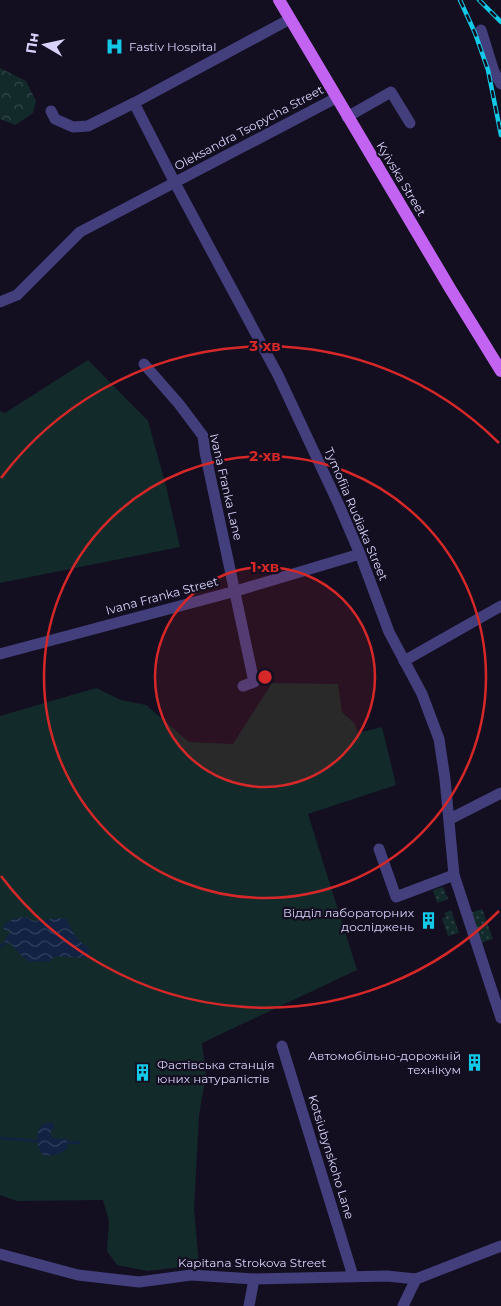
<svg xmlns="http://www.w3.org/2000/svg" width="501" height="1306" font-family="Montserrat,sans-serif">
<defs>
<pattern id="grass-dots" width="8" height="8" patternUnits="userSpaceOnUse" patternTransform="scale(1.25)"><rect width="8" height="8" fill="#132a2b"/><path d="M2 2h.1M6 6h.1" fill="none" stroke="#35484b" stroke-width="1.8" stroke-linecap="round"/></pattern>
<pattern id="forest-crowns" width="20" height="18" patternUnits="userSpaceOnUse" patternTransform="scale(1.25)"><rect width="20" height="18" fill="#132a2b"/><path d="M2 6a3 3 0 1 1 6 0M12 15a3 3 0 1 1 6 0" fill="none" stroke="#35484b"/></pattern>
<pattern id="water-waves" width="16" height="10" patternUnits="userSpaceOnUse" patternTransform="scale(1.25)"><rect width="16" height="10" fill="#122243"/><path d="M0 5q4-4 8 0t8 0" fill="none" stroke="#34415f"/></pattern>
</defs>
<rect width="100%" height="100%" fill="#130f21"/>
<g fill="url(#grass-dots)">
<path d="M 443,887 L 448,899 L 437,903 L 433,890 Z"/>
<path d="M 482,909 L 493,939 L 480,943 L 470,913 Z"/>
<path d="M 451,910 L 459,933 L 448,936 L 442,918 L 446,917 L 444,913 Z"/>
</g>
<path fill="url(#forest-crowns)" d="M 0,68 L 26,81 L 36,101 L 33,113 L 15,125 L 0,119 Z"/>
<g fill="#132a2b">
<path d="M 88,360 L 148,421 L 166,486 L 180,547 L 0,583 L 0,411 L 5,413 Z"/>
<path d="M 272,683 L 338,684 L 342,712 L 355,724 L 358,733 L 382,727 L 396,785 L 308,814 L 357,970 L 202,1043 L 206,1076 L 199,1115 L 194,1209 L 199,1265 L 148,1271 L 117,1265 L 107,1251 L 109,1221 L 103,1200 L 17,1201 L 0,1195 L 0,716 L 96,688 L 121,700 L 146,705 L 189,742 L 233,744 Z"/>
</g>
<g fill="url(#water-waves)">
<path d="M 26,917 L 34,921 L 62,918 L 66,919 C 72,931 77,941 89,948 L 89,954 L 85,958 L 55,956 L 49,962 C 43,961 37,962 32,962 C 24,961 16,949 10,943 L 4,944 L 5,939 L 10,933 L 9,931 L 4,930 L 3,926 C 10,919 17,918 26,917 Z"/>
<path d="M 53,1122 L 54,1127 L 50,1134 C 55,1140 57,1139 64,1138 L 68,1140 L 67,1149 C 59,1154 52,1157 43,1155 C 37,1148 34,1129 44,1124 C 45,1123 53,1123 53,1122 Z"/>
</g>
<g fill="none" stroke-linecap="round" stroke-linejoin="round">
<g stroke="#122243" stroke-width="2.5">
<path d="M 0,947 L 4,944"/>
<path d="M 0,1138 L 37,1141"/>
<path d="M 68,1142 L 79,1143"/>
</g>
<g stroke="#433e7c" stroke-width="11">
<path d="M 481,30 L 494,72 L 501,84"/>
<path d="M 134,103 L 175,183 L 278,375 L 338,503 L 360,554 L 389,632 L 422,694 L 439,739 L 445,779 L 454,875 L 501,1018"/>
<path d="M 51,111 L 55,119 L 73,127 L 88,126 L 134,103 L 290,19"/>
<path d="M 347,117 L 391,92 L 410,123"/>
<path d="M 0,302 L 17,295 L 80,232 L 336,98"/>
<path d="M 144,364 L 179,404 L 203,436 L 205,452 L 254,682 L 243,686"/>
<path d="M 0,654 L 236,591 L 360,554"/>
<path d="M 404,661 L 501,606"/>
<path d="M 450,819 L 501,793"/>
<path d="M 379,849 L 396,897 L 454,875"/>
<path d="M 282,1046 L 353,1276"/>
<path d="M 0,1254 L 78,1275 L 139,1282 L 191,1275 L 254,1279 L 387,1276 L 416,1279 L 501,1246"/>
<path d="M 249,1306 L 254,1279"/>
<path d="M 403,1306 L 416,1279"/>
</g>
<path stroke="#c363f2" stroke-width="12" d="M 279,0 L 451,290 L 501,371"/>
<defs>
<g id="rail">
<path d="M 460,0 L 475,33 L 488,70 L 501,135"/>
<path d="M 479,0 L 501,22"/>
</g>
</defs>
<use href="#rail" stroke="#13c9e8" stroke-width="4.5"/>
<use href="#rail" stroke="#130f21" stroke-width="2.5" stroke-dasharray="8" stroke-linecap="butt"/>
</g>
<circle cx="265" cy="677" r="110" fill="#d62828" fill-opacity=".12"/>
<g fill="none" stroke="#d62828" stroke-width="2.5">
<circle cx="265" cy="677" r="110"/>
<circle cx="265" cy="677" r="221"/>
<path d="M499 911A331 331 0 0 1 1 876M1 478A331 331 0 0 1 499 443"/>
</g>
<defs>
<symbol id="hospital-bare" viewBox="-9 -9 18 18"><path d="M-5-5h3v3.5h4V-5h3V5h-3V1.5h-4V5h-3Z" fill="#13c9e8" stroke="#130f21" stroke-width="2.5" paint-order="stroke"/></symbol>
<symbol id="building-bare" viewBox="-9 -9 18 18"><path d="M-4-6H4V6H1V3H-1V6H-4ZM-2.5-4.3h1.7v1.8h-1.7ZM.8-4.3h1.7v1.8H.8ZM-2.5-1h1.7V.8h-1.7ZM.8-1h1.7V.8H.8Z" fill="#13c9e8" stroke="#130f21" stroke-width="2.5" paint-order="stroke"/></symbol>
</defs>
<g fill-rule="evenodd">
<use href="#hospital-bare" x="102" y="34" width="25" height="25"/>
<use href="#building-bare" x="416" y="908" width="25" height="25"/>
<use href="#building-bare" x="462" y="1050" width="25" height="25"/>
<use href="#building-bare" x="130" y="1060" width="25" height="25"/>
</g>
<g text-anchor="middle" stroke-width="4.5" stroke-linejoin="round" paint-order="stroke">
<g font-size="12" fill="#d9d3fb" stroke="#130f21" text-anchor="start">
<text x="129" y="51">Fastiv Hospital</text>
<text x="414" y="917" text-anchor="end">Відділ лабораторних<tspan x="414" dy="14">досліджень</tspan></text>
<text x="461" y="1060" text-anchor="end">Автомобільно-дорожній<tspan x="461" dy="14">технікум</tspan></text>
<text x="157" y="1069">Фастівська станція<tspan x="157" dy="14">юних натуралістів</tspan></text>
</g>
<g font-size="12" fill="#d9d3fb" stroke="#130f21">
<text transform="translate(249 128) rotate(-28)" y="4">Oleksandra Tsopycha Street</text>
<text transform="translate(401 179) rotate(59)" y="4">Kyivska Street</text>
<text transform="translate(226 487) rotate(77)" y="4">Ivana Franka Lane</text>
<text transform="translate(356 514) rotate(67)" y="4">Tymofiia Rudiaka Street</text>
<text transform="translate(162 596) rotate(-15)" y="4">Ivana Franka Street</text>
<text transform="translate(331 1157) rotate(73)" y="4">Kotsiubynskoho Lane</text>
<text x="252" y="1267">Kapitana Strokova Street</text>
</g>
</g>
<circle cx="265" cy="677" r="8" fill="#d62828" stroke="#130f21" stroke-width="2.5"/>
<g font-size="15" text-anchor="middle" font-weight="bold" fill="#d62828" stroke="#130f21" stroke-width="4.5" stroke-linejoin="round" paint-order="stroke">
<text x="265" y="351">3 хв</text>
<text x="265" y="461">2 хв</text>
<text x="265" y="572">1 хв</text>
</g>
<g transform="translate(45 45) rotate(279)" stroke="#130f21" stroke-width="4" paint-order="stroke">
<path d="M0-4L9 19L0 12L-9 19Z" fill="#d9d3fb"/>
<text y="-8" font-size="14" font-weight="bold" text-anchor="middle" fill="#d9d3fb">Пн</text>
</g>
</svg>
